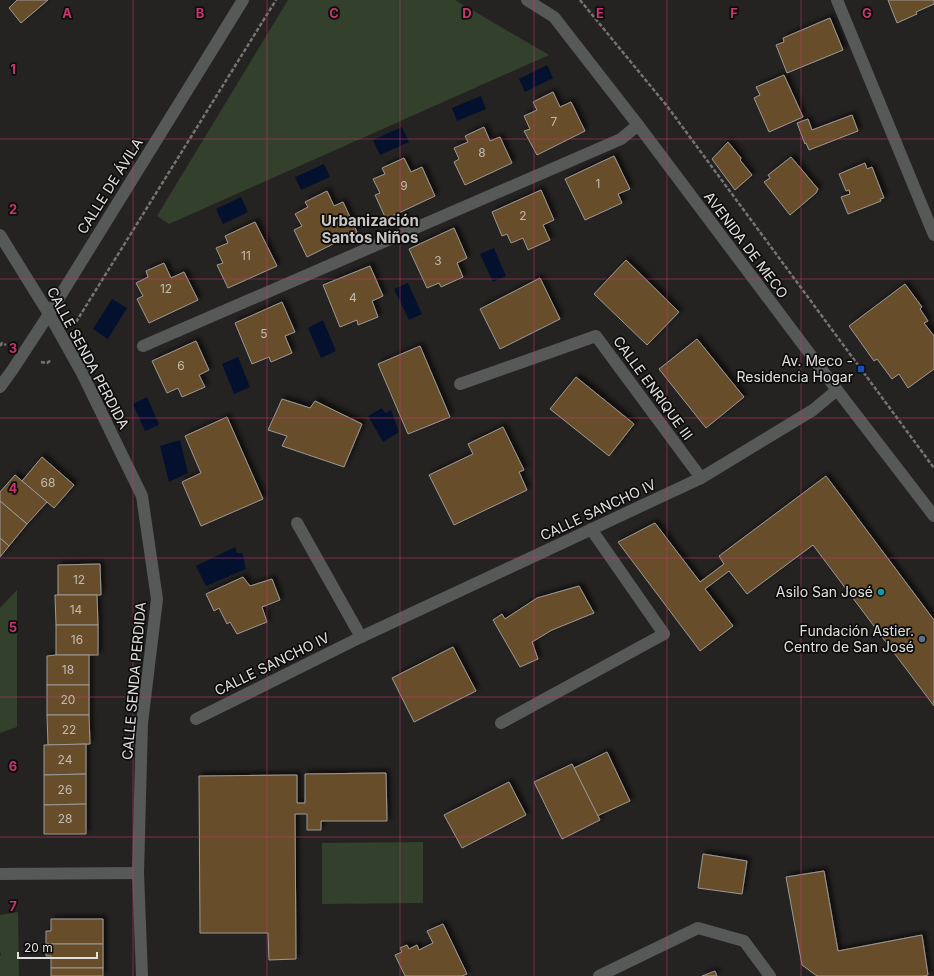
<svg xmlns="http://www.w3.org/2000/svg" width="934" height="976" font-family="Inter,sans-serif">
<defs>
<filter id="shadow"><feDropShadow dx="3.5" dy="-3.5" stdDeviation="2" flood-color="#0009"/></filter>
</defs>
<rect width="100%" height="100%" fill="#252321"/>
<g fill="#32402c">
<path d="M 288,0 L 455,0 L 549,55 L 169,224 L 157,216 Z"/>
<path d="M 17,590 L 17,727 L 0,733 L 0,608 Z"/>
<path d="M 423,842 L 423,903 L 322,904 L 322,843 Z"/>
<path d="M 18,912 L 19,976 L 0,976 L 0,956 L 1,955 L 0,951 L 0,915 Z"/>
</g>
<g fill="#04112e">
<path d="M 547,65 L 553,78 L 525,92 L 519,79 Z"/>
<path d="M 481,96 L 486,109 L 457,121 L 452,108 Z"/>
<path d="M 402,127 L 409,142 L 380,155 L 373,140 Z"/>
<path d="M 324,164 L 330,177 L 301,190 L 295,177 Z"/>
<path d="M 241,197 L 248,212 L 223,224 L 216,209 Z"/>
<path d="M 494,248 L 506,276 L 493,282 L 480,254 Z"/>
<path d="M 408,283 L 422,314 L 409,320 L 394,289 Z"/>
<path d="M 112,299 L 127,308 L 108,339 L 93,329 Z"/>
<path d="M 323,320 L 336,351 L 321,358 L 308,328 Z"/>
<path d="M 238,357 L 250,387 L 234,394 L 222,364 Z"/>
<path d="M 147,397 L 159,425 L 145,431 L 133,404 Z"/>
<path d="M 382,408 L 385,413 L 391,410 L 399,432 L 383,442 L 368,416 Z"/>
<path d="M 180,440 L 188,473 L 169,482 L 160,446 Z"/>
<path d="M 235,547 L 237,553 L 242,553 C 245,559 244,563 246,569 L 206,586 L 196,566 Z"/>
</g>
<g fill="#674d29" stroke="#9b9997" filter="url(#shadow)">
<path d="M 17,0 L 48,0 L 21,23 L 9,8 Z"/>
<path d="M 888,0 L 934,0 L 934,4 L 916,12 L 917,14 L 897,23 Z"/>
<path d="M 830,18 L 843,50 L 787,73 L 776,45 L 784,42 L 783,38 Z"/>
<path d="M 784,75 L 803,117 L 769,132 L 754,98 L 760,95 L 756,87 Z"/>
<path d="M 553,92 L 560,107 L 571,102 L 585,131 L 537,155 L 524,131 L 530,129 L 524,116 L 537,110 L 533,102 Z"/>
<path d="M 852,115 L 858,131 L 809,150 L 806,143 L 805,144 L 797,123 L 808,119 L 812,130 Z"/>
<path d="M 484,127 L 490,141 L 500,137 L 512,163 L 465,185 L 454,162 L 459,159 L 454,148 L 468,142 L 465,136 Z"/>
<path d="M 728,142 L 741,158 L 740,160 L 752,175 L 735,190 L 712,159 Z"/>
<path d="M 614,156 L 630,189 L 618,194 L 622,203 L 585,220 L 565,179 Z"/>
<path d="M 791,157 L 818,189 L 816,193 L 790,215 L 764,182 L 770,178 L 768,175 Z"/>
<path d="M 404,158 L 411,172 L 422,167 L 435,196 L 386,219 L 375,195 L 380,193 L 373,179 L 385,174 L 382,168 Z"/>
<path d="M 865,163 L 867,169 L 872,167 L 884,198 L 880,199 L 881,201 L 848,214 L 841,197 L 850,194 L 849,190 L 846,191 L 839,174 Z"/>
<path d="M 541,190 L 554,220 L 543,225 L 550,240 L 528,250 L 523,238 L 511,243 L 507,234 L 502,236 L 492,212 Z"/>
<path d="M 327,191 L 334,206 L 343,202 L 357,232 L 307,257 L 294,230 L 302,226 L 295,214 L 308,207 L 305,202 Z"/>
<path d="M 255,222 L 277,266 L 228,288 L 217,265 L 223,263 L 216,248 L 228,243 L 225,236 Z"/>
<path d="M 454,228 L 467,258 L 457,263 L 463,277 L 441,287 L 439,283 L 427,288 L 409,249 Z"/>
<path d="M 626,260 L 679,312 L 647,345 L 594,294 Z"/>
<path d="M 164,263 L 171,278 L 184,272 L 198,300 L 149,323 L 137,299 L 143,296 L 136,283 L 148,277 L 146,271 Z"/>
<path d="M 370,266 L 383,296 L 372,301 L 378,317 L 358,325 L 357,320 L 340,327 L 323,285 Z"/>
<path d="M 540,278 L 560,319 L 500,349 L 480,309 Z"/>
<path d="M 905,284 L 922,307 L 920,309 L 928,321 L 924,323 L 934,336 L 934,369 L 908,388 L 899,374 L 892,379 L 877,359 L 874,361 L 849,326 Z"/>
<path d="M 282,302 L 295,332 L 285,336 L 292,353 L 271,362 L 269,357 L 252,364 L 235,323 Z"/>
<path d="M 697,339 L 744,397 L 706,428 L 659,369 Z"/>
<path d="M 196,341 L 209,370 L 199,375 L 205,387 L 182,397 L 178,388 L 167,393 L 152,361 Z"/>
<path d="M 420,346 L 450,417 L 408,434 L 378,364 Z"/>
<path d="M 576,377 L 634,424 L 609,456 L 550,409 Z"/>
<path d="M 282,399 L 310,408 L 315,401 L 362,424 L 344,467 L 282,446 L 287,436 L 268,430 Z"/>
<path d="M 227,417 L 263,499 L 201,526 L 182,482 L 201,473 L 185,436 Z"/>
<path d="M 503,427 L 524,470 L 519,472 L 527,490 L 454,525 L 429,475 L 473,454 L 468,444 Z"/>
<path d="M 42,457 L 74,485 L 54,508 L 22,481 Z"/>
<path d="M 15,475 L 47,502 L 27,524 L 0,501 L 0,492 Z"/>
<path d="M 826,476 L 934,620 L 934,706 L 813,545 L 747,594 L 729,571 L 705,589 L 733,626 L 700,651 L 618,542 L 655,523 L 700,582 L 724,564 L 719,556 Z"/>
<path d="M 0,501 L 27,524 L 9,546 L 0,538 Z"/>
<path d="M 0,538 L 9,546 L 0,557 Z"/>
<path d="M 100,564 L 101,595 L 58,595 L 58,565 Z"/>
<path d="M 243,577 L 250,586 L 272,579 L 280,600 L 262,607 L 267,622 L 237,634 L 230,622 L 227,624 L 219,608 L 214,611 L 206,594 Z"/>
<path d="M 579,586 L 594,613 L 552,630 L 532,642 L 538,659 L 520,667 L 493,620 L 502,614 L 505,619 L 537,598 Z"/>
<path d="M 55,595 L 97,595 L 98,625 L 56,625 Z"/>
<rect x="56" y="625" width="42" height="30"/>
<path d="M 453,647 L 476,691 L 414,722 L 392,678 Z"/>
<path d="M 56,655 L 89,655 L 89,685 L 47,685 L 47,656 Z"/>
<rect x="47" y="685" width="42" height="30"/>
<path d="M 47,715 L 89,715 L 90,744 L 48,745 Z"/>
<path d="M 86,744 L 86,774 L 44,775 L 44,745 Z"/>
<path d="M 607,752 L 630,801 L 597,816 L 574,768 Z"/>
<path d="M 572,764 L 600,820 L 562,839 L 534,782 Z"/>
<path d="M 386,773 L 387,821 L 321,821 L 321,830 L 307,830 L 307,814 L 295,814 L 296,959 L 269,960 L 268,933 L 200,933 L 199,776 L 297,775 L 297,803 L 305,803 L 305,774 Z"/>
<path d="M 86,774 L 86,804 L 44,805 L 44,775 Z"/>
<path d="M 509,782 L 526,815 L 462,848 L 444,815 Z"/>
<path d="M 86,804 L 86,834 L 44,834 L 44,805 Z"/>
<path d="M 703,854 L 747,861 L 742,894 L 698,888 Z"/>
<path d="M 824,871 L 838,951 L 922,935 L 928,975 L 923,976 L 817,976 L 802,965 L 786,877 Z"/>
<path d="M 51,919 L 103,919 L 103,944 L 46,944 L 46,931 L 51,931 Z"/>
<path d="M 443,924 L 467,974 L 462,976 L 405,976 L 395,955 L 402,952 L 400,948 L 407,945 L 409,949 L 417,945 L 419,950 L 433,943 L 427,931 Z"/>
<path d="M 46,944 L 103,944 L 103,968 L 51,968 L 51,956 L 46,956 Z"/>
<rect x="51" y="968" width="52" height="8"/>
<path d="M 715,971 L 717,976 L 702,976 Z"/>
</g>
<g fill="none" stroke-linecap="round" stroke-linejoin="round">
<g stroke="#767473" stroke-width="2.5" stroke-dasharray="4 2" stroke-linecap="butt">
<path d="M 580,0 L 667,106 L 934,468"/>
<path d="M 76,322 L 276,0"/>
<path d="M 0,346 L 2,343 L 6,345"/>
<path d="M 41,362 L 47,363 L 51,360"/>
</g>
<g stroke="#575959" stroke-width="12">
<path d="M 527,0 L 554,17 L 638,125 L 837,390 L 934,516"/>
<path d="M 837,0 L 934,235"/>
<path d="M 0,235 L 49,314 L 82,373 L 142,496 L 157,599 L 142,723 L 138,873 L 142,976"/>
<path d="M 143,346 L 621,139 L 638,125"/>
<path d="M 460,384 L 596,336 L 701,478"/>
<path d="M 0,387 L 13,369 L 49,314 L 243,0"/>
<path d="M 297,523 L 361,637"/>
<path d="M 196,719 L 361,637 L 701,478 L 813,410 L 837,390"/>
<path d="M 501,723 L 664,634 L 591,529"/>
<path d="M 0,874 L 138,873"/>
<path d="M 599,976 L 698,928 L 744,941 L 770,976"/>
</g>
</g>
<path fill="none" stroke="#c7366f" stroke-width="1" stroke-opacity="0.55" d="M 133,0 L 133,976M 267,0 L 267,976M 400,0 L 400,976M 534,0 L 534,976M 667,0 L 667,976M 801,0 L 801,976M 0,139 L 934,139M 0,279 L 934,279M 0,418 L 934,418M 0,558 L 934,558M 0,697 L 934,697M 0,837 L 934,837"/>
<rect fill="#1a4fb4" stroke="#0d0c0c" stroke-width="1.5" x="857" y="365" width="8" height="8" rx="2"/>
<circle fill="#0f9aa8" stroke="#0d0c0c" stroke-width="1.5" cx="881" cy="592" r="4"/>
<circle fill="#5c6f8a" stroke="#0d0c0c" stroke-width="1.5" cx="922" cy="639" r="4"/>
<g text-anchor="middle" stroke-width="3.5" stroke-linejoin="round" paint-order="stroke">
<g font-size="12" fill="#c2bbb2">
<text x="554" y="126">7</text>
<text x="482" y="157">8</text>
<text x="598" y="188">1</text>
<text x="404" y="190">9</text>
<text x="523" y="220">2</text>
<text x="246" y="260">11</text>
<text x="438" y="265">3</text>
<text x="166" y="293">12</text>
<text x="353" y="302">4</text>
<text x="264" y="338">5</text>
<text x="181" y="370">6</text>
<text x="48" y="487">68</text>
<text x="79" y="584">12</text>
<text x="76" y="614">14</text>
<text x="77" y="644">16</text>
<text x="68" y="674">18</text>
<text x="68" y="704">20</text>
<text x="69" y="734">22</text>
<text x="65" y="764">24</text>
<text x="65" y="794">26</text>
<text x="65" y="823">28</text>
</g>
<g font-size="14" fill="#e1e0df" stroke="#0d0c0c">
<text transform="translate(110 186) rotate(-58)" y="5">CALLE DE ÁVILA</text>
<text transform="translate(746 245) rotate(53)" y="5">AVENIDA DE MECO</text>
<text transform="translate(88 358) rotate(62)" y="5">CALLE SENDA PERDIDA</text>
<text transform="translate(653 388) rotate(54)" y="5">CALLE ENRIQUE III</text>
<text transform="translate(598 510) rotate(-25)" y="5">CALLE SANCHO IV</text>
<text transform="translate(272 664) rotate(-26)" y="5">CALLE SANCHO IV</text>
<text transform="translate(134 681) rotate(-85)" y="5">CALLE SENDA PERDIDA</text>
</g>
<g font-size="14" fill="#e1e0df" stroke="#0d0c0c" text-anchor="end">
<text x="853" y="366">Av. Meco -<tspan x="853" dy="16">Residencia Hogar</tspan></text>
<text x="873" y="597">Asilo San José</text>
<text x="914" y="636">Fundación Astier.<tspan x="914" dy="16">Centro de San José</tspan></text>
</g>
<g font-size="15" font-weight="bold" fill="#c9c6c4" stroke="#0d0c0c">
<text x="370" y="226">Urbanización<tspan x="370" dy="17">Santos Niños</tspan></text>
</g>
</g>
<g font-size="13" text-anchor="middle" font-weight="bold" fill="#c7366f" stroke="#0d0c0c" stroke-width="3.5" stroke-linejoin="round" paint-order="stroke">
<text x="67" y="18">A</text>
<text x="200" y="18">B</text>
<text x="334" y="18">C</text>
<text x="467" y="18">D</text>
<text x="600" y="18">E</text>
<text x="734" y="18">F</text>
<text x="867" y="18">G</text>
<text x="13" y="74">1</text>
<text x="13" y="214">2</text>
<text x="13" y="353">3</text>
<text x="13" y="493">4</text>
<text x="13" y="632">5</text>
<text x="13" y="771">6</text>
<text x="13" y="911">7</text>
</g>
<path d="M18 952v6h79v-6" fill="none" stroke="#e1e0df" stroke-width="2"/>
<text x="24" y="952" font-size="12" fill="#e1e0df" stroke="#0d0c0c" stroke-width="3" paint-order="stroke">20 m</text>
</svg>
